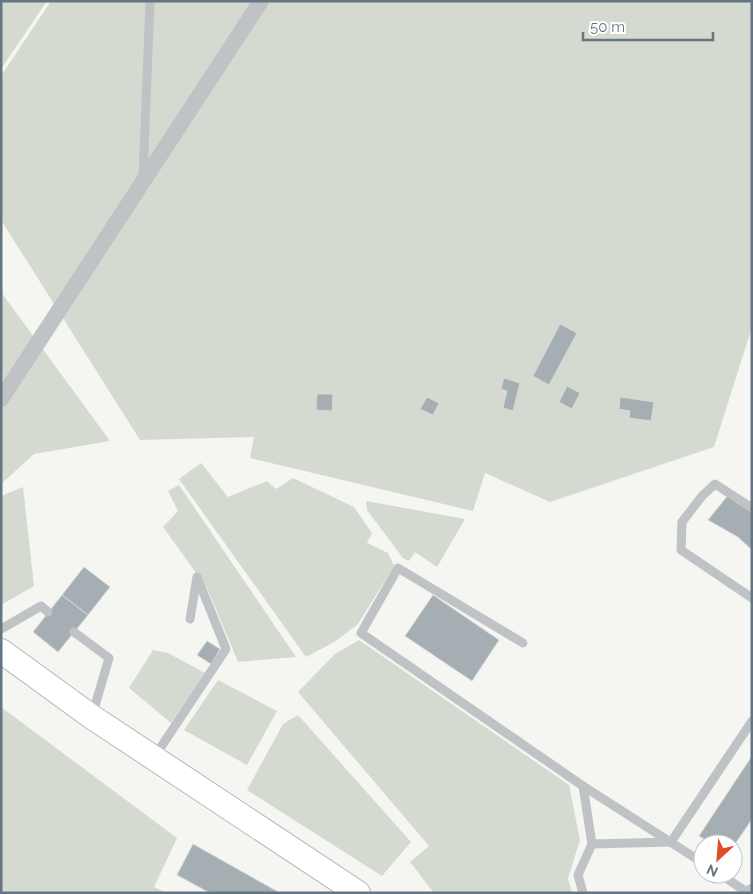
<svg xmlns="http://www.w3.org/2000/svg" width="753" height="894" font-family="Raleway,sans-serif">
<rect width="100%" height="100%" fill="#f5f5f2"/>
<g fill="#d5dad1">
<path d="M 1,1 L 47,1 L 1,69 Z"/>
<path d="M 51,1 L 752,1 L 752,327 L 714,447 L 550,502 L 485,473 L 473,511 L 250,458 L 254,437 L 140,440 L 1,220 L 1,76 Z"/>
<path d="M 1,292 L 110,441 L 34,454 L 1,484 Z"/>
<path d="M 201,463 L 228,497 L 267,481 L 276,489 L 293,478 L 354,507 L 372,533 L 367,543 L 388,553 L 394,566 L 358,624 L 336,641 L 306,657 L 179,479 Z"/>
<path d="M 179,485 L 296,657 L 238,662 L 207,588 L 163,527 L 178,511 L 168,491 Z"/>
<path d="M 23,487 L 34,586 L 1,605 L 1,496 Z"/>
<path d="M 366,501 L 465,519 L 437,567 L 415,552 L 409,561 L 403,558 L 367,510 Z"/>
<path d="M 359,640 L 569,785 L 580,840 L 568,878 L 572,893 L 434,893 L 410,862 L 429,846 L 298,692 L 335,654 Z"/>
<path d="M 153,650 L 168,653 L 205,673 L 171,723 L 129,688 Z"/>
<path d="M 218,680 L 277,711 L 247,765 L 184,730 Z"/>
<path d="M 1,707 L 177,838 L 154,887 L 167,893 L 1,893 Z"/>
<path d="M 298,715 L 411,842 L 382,876 L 247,790 L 283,724 Z"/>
</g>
<g fill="#a5aeb3" stroke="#d7d7d4">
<path d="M 560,324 L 577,333 L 549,385 L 533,376 Z"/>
<path d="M 504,378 L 520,383 L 513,411 L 503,408 L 507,391 L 501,389 Z"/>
<path d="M 567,386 L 580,393 L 572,409 L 559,402 Z"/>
<path d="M 317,394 L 333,394 L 332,411 L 316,410 Z"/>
<path d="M 427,397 L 439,403 L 433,415 L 420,409 Z"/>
<path d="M 620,397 L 654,402 L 651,421 L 629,418 L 630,411 L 619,409 Z"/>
<path d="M 729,494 L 752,509 L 752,550 L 738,537 L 708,520 Z"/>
<path d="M 84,567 L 110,587 L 88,615 L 62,595 Z"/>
<path d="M 62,595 L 88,615 L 58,652 L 33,632 Z"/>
<path d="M 433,595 L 499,640 L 472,681 L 405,636 Z"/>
<path d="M 207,641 L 220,649 L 211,664 L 197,655 Z"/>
<path d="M 752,756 L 752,819 L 733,847 L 733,844 L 712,844 L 699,836 Z"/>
<path d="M 193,844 L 280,893 L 210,893 L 177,875 Z"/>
</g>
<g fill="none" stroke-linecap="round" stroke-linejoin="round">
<defs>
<path id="secondary" d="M 1,651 L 92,717 L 358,893"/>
</defs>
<use href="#secondary" stroke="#b1b7bb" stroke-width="26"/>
<g stroke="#bfc3c6" stroke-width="9">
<path d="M 143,178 L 150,1"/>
<path d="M 752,508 L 715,484 L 702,496 L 682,522 L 681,550 L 752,598"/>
<path d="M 1,629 L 41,606 L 48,612"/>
<path d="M 74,632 L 109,658 L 92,716"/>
<path d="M 523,643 L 398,568 L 361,633 L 583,786 L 703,863"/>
<path d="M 155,756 L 226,649 L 197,577 L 190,619"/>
<path d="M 592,844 L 671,842 L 752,721"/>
<path d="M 720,874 L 748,893"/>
<path d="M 583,893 L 578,875 L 592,844 L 583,786"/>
</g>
<g stroke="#bfc3c6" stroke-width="16">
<path d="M 1,399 L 261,1"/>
<path d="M 750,893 L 752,892"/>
</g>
<use href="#secondary" stroke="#fff" stroke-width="24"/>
</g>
<rect width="753" height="894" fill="none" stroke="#657682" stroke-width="5"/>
<g transform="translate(718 859) rotate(206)"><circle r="24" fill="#ffffff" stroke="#c1c8cd"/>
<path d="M0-4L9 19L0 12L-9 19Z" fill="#df4c28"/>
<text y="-8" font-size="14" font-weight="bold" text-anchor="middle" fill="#657682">N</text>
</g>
<path d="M583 32v8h130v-8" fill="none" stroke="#657682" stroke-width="2.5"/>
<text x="590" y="32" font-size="15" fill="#657682" stroke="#ffffff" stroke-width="4" paint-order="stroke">50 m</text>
</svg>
